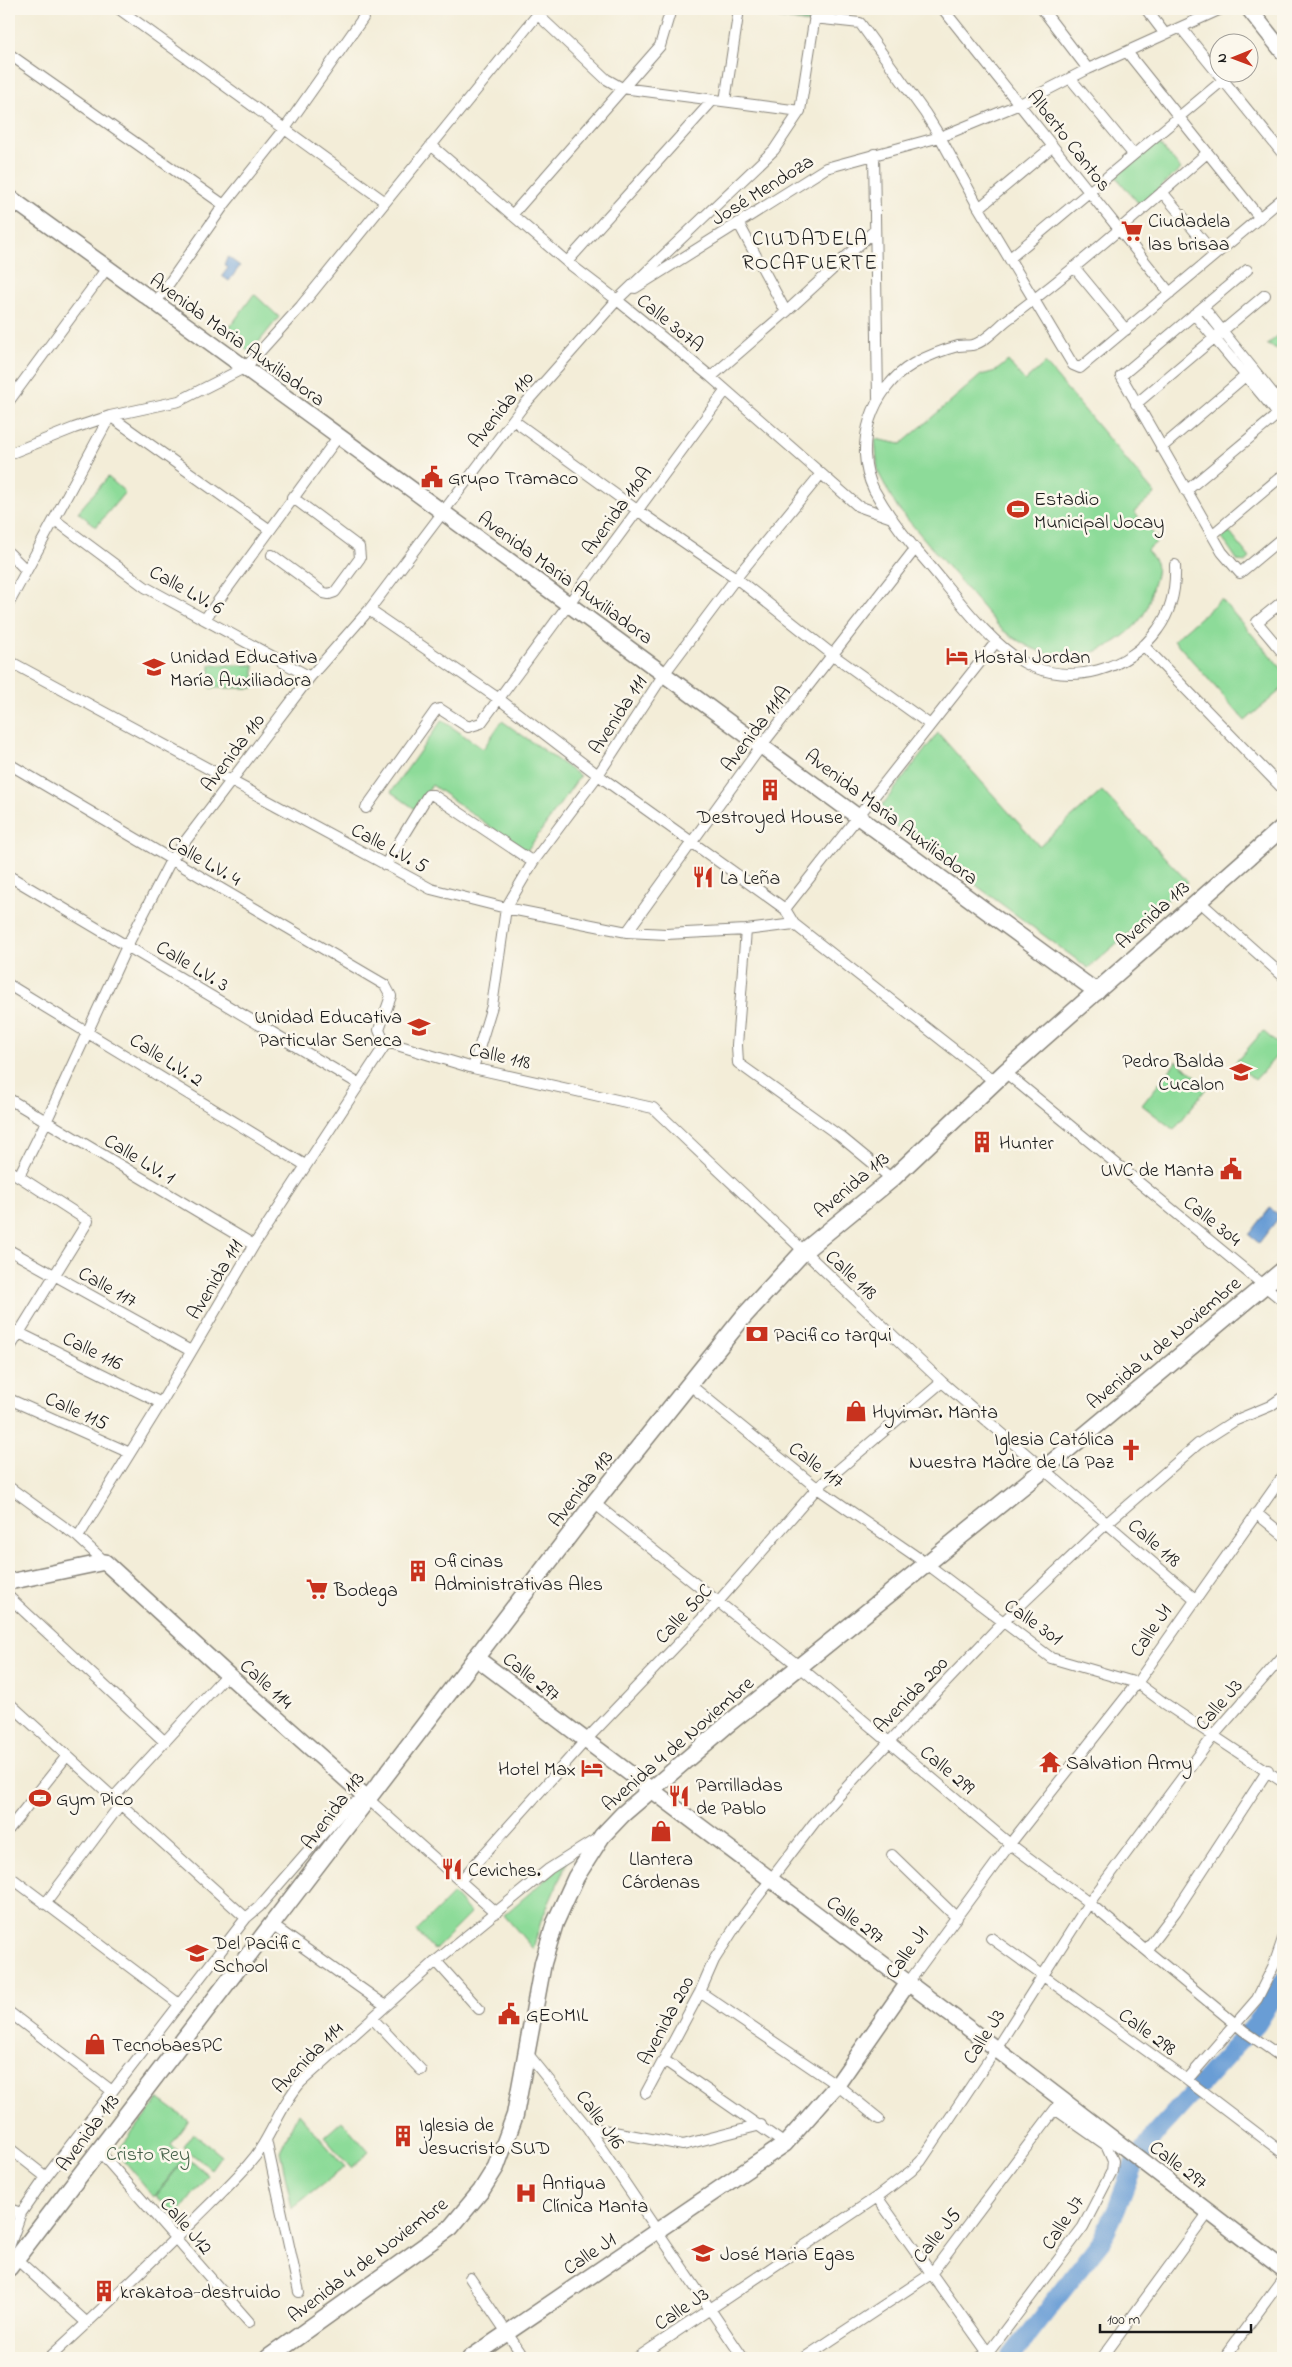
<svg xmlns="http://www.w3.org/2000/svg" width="1292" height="2367" font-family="'Indie Flower',sans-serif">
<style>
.green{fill:#8ddb99;stroke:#547c5a}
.forest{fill:#72bb81;stroke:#476c4e}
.water{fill:#699dd5;stroke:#425c78}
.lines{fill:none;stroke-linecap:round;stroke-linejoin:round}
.river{stroke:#699dd5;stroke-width:19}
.street-casing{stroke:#88847a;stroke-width:12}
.secondary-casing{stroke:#88847a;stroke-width:18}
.primary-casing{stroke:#88847a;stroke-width:19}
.street{stroke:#fff;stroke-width:10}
.secondary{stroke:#fff;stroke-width:15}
.primary{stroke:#fff;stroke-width:16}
.labels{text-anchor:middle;stroke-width:5;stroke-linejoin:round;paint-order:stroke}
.street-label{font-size:20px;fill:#1c1c1c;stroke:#fbf7ec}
.poi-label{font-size:20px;fill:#1c1c1c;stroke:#fbf7ec;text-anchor:start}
.park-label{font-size:20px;fill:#445f48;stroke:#fbf7ec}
.neighbourhood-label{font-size:21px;letter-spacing:1px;fill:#1c1c1c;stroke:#fbf7ec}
</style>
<rect width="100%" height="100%" fill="#fbf7ec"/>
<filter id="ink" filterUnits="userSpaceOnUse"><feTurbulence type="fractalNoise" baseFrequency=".02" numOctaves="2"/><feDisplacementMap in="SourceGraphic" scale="10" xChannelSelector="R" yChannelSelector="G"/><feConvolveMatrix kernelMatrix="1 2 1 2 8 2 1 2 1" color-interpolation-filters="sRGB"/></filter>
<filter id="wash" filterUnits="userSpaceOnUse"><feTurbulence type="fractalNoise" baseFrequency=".0096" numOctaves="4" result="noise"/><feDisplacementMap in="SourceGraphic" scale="20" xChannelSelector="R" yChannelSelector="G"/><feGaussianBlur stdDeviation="1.12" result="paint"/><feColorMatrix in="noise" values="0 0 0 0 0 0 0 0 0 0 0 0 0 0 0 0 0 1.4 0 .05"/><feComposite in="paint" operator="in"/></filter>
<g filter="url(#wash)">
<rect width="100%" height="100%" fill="#f3edd8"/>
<path class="green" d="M1157,141L1181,169L1140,205L1116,177Z
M254,294L279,317L250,353L227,331Z
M1281,333L1283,336V351L1267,345Z
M1008,361L1025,381L1045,363L1155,494L1134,512L1159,540L1147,550C1149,554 1155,559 1156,563C1158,569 1155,579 1153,585C1150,596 1148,609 1142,617C1127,639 1093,658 1066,657C1042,656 1020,643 1001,629L896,506L878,472L875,439L901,444L981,375L996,371Z
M108,477L125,492L96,527L78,512Z
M1226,531L1228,534L1230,533L1250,558L1245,562L1238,561L1221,536Z
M1221,599L1283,670V688L1245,721L1174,640Z
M210,665H254V688H210Z
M442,720L483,749L502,721L580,776L526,852L432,785L415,809L391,792Z
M938,733L1039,846L1102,791L1188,882L1088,968L877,812Z
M1263,1031L1283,1049L1255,1080L1235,1063Z
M1177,1061L1208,1086L1174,1130L1142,1105Z
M568,1860L541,1921L533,1949L504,1915Z
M453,1894L471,1913L434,1950L416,1931Z
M159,2099L189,2121L171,2145L185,2157L154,2197L118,2153L120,2148Z
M298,2113L345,2167L292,2208L280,2151Z
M342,2121L369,2152L351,2168L324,2137Z
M193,2133L221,2155L211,2169L183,2147Z
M186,2157L208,2175L178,2214L156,2196Z"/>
<path class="forest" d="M779,9H811L809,23L778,18Z"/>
<path class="water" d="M228,257L240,266L229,281L222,276L228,268L224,264Z
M1270,1208L1280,1216L1259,1243L1249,1235Z"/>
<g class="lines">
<path class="river" d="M1010,2358L1101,2241L1116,2210L1133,2166L1156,2133L1256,2024L1283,1980"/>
</g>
</g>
<g filter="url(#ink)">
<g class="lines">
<g class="street-casing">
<path id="street" d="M119,9L384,201
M943,9L1170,293
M1042,9L1088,69
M1146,9L1165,34
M537,14L606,79L622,88L800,111
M814,18L860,23L925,113L940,137L1020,104L1088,69L1221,9
M1181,28L1283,154
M1127,52L1259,217
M9,54L224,205
M1070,78L1133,154
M725,101L739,9
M431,145L567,262L617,300L711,377L858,506L892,518
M874,154L878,398
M1162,192L1215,255
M979,208L1052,147
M512,215L660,46L671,9
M739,224L786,312
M1010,258L1222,81
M567,262L713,100
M1074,267L1126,330
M1247,270L1121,376L1222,552L1240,573L1283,537
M635,288L826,168L940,137L979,208L1073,365L1080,368L1283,198
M156,302L224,205L284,130L363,18
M1203,307L1283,406
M1194,314L1283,420
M711,377L786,312L874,231
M9,401L107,268
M1136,404L1265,295
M513,420L637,510L736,578L833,655L929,724
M1161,448L1250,372
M9,454L74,428L110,416L179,401L246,367L301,306L542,9
M1186,491L1283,410
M55,520L145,587L310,677
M1212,535L1283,475
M9,553L26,570
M272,555L324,593L329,594L335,592L360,558L359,547L292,497
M1175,565C1176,588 1172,610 1158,629C1130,670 1070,687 1025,663C989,644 953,592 925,560C906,539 888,515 874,490C852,446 872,388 913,364C927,356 943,350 958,346C963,345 968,346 972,345C984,343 998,327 1007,320C1077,268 1142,210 1207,153
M1283,601L1257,622L1283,653
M9,603L110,416L270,530
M369,610L499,699L598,775L785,909L794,924L994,1081
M205,619L338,437
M1143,645L1283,789
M9,661L431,889L506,908L627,932L666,934L746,930L794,924
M9,764L385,985L391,996L379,1030L383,1039L387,1042L473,1068L653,1108L942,1382L1195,1599
M366,808L436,710L440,709L468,727L481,723L726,390
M385,865L428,795H433L533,862
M9,876L359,1084
M1199,901L1283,976
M785,909L996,642
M746,930L737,1045L738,1063L841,1137L892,1179
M627,932L762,745L915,549
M9,985L305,1165
M473,1068L492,1006L506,908L533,862L598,775L664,674L736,578L820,475
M1005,1072L1283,1301
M9,1099L254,1245
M9,1170L88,1221L9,1349
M19,1176L46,1122L127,946L171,860L310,677L369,610L524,405L617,300L774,150L800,111L816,9
M9,1250L191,1351
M9,1328L161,1403
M690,1385L817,1488L927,1564L1051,1658L1137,1683L1164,1703L1283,1782
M9,1399L130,1453
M9,1487L78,1537L105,1562
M594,1503L800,1667L1010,1844L1089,1903L1244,2031L1283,2058
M1256,1513L1283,1535
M78,1537L161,1403L254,1245L387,1042
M9,1597L165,1742
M9,1703L246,1918
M113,1798L227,1674
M9,1829L66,1757
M892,1855L957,1918
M9,1876L179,2004
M461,1880L585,1741L717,1603L817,1488L942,1382
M45,1904L120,1805
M272,1925L386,2006
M991,1938L1187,2080L1283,2153
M1147,1949L1176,1911L1268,1770
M436,1961L479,2009
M908,1983L1010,1844L1137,1683L1283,1476
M700,1992L837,2085L879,2119
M9,2012L112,2091
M372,2018L421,2070
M527,2053L587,2127L743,2358
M664,2060L785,2144
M1187,2080L1257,1999L1274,1965L1283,1939
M646,2093L700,1992L714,1960L737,1924L814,1823L856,1777L1003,1622L1107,1523L1198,1444L1234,1421L1270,1406L1283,1397
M587,2127L683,2145L761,2125
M266,2140L299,2292
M9,2148L46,2177
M99,2151L249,2322
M877,2197L988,2353
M9,2209L21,2213
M9,2247L21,2213L46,2177L246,1918L259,1907L347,1806L367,1798L496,1913
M12,2255L87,2323
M470,2278L524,2358
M49,2358C98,2313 147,2266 195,2219C213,2201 231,2184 248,2165C271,2140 278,2108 301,2082L436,1961L549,1869L598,1838
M637,2358L877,2197L911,2171L921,2161L996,2049L1089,1903L1214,1735L1283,1656
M804,2358L931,2274L1062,2100
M979,2358L988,2353L1083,2227L1112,2171L1113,2161L1106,2145L1056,2110
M1102,2358L1209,2212
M1224,2358L1283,2278"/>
</g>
<g class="secondary-casing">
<path id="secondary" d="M1249,9L1283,52
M9,197C374,459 734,727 1097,992
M9,1582L105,1562L227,1674L367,1798
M475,1657L996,2049L1283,2269
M470,2358L785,2144L837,2085L908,1983"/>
</g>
<g class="primary-casing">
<path id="primary" d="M9,2268L594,1503L744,1316L803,1252L892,1179L1005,1072L1283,827
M268,2358L451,2227L481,2191L496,2167L515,2115L543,1963L555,1923L576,1877L602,1836L623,1814L728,1724L1043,1470L1283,1270"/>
</g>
<use href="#street" class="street"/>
<use href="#secondary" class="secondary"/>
<use href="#primary" class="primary"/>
</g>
</g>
<defs>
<g id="supermarket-bare" transform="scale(1.725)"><path d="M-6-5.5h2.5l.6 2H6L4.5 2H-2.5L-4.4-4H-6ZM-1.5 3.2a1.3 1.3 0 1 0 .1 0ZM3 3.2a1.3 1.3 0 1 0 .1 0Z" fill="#c8321e" stroke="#fbf7ec" stroke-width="2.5" paint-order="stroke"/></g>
<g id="civic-bare" transform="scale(1.725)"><path d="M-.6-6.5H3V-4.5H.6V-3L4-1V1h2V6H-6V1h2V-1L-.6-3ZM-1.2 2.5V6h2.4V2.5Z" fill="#c8321e" stroke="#fbf7ec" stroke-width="2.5" paint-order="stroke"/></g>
<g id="stadium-bare" transform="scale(1.725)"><path d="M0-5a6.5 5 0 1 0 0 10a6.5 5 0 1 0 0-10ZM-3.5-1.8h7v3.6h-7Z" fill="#c8321e" stroke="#fbf7ec" stroke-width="2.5" paint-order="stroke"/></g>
<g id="hotel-bare" transform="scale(1.725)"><path d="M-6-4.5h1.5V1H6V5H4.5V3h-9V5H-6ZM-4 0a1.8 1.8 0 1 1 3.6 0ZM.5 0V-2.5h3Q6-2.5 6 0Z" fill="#c8321e" stroke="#fbf7ec" stroke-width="2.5" paint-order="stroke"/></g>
<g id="school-bare" transform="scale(1.725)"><path d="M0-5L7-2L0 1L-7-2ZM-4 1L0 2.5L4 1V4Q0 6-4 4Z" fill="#c8321e" stroke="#fbf7ec" stroke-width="2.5" paint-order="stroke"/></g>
<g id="building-bare" transform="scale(1.725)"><path d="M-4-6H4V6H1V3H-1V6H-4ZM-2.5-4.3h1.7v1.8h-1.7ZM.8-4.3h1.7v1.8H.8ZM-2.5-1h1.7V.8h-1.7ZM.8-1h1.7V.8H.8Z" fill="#c8321e" stroke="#fbf7ec" stroke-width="2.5" paint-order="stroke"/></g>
<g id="restaurant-bare" transform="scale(1.725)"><path d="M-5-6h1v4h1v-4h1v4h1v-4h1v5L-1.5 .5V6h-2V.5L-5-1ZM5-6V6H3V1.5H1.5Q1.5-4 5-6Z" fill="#c8321e" stroke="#fbf7ec" stroke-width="2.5" paint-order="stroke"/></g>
<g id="bank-bare" transform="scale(1.725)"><path d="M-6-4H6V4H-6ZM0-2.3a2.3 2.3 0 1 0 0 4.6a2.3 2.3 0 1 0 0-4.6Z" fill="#c8321e" stroke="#fbf7ec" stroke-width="2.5" paint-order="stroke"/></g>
<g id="shop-bare" transform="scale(1.725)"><path d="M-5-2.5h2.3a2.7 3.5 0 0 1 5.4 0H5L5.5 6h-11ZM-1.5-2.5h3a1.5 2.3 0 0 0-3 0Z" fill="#c8321e" stroke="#fbf7ec" stroke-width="2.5" paint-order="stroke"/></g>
<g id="church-bare" transform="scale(1.725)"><path d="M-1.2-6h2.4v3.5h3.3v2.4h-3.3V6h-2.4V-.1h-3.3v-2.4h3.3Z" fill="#c8321e" stroke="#fbf7ec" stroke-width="2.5" paint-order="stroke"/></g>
<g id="temple-bare" transform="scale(1.725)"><path d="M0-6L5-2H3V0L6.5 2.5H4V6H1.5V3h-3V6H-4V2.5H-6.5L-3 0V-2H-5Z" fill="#c8321e" stroke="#fbf7ec" stroke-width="2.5" paint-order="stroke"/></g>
<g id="university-bare" transform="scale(1.725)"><path d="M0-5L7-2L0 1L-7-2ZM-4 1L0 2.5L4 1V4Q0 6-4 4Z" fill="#c8321e" stroke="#fbf7ec" stroke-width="2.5" paint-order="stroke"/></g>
<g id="hospital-bare" transform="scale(1.725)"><path d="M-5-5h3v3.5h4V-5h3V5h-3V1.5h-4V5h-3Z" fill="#c8321e" stroke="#fbf7ec" stroke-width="2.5" paint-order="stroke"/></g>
</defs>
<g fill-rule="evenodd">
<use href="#supermarket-bare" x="1132" y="231"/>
<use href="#civic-bare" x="432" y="477"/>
<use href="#stadium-bare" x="1018" y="509"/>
<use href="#hotel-bare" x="957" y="656"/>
<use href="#school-bare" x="154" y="667"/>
<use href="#building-bare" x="770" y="790"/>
<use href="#restaurant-bare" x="703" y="877"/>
<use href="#school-bare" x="419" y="1027"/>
<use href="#school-bare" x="1241" y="1072"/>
<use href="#building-bare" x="982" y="1142"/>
<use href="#civic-bare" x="1231" y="1169"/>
<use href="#bank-bare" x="757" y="1334"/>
<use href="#shop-bare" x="856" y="1411"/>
<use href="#church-bare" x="1131" y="1450"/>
<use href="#building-bare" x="418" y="1571"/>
<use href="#supermarket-bare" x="317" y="1589"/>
<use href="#temple-bare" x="1050" y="1762"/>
<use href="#hotel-bare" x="592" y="1768"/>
<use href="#restaurant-bare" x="679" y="1796"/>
<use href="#stadium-bare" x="40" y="1798"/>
<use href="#shop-bare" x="661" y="1831"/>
<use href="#restaurant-bare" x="452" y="1869"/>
<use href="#university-bare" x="197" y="1953"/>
<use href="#civic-bare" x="509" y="2014"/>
<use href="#shop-bare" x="95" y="2044"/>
<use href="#building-bare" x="403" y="2136"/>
<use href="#hospital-bare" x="526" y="2193"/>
<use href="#school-bare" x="703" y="2253"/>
<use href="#building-bare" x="104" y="2291"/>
</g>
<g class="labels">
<g class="street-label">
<text transform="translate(1070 140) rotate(52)" y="7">Alberto Cantos</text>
<text transform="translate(762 189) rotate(-32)" y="7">José Mendoza</text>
<text transform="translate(671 322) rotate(39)" y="7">Calle 307A</text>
<text transform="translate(238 339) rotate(36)" y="7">Avenida Maria Auxiliadora</text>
<text transform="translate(500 409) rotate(-51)" y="7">Avenida 110</text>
<text transform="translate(616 510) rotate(-54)" y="7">Avenida 110A</text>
<text transform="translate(566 577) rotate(36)" y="7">Avenida Maria Auxiliadora</text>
<text transform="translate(187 589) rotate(29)" y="7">Calle L.V. 6</text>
<text transform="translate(617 714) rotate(-57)" y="7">Avenida 111</text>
<text transform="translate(755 728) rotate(-53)" y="7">Avenida 111A</text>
<text transform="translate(232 752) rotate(-53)" y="7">Avenida 110</text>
<text transform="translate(892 816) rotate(37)" y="7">Avenida Maria Auxiliadora</text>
<text transform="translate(390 847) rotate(28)" y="7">Calle L.V. 5</text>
<text transform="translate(205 860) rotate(30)" y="7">Calle L.V. 4</text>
<text transform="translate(1152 914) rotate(-42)" y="7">Avenida 113</text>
<text transform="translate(193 965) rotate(31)" y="7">Calle L.V. 3</text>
<text transform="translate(500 1055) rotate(13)" y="7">Calle 118</text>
<text transform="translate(167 1059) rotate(32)" y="7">Calle L.V. 2</text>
<text transform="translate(140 1158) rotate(31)" y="7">Calle L.V. 1</text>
<text transform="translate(851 1184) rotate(-40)" y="7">Avenida 113</text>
<text transform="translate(1213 1220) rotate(39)" y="7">Calle 304</text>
<text transform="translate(852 1274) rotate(43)" y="7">Calle 118</text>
<text transform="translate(214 1279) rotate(-59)" y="7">Avenida 111</text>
<text transform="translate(108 1286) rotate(29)" y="7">Calle 117</text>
<text transform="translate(1163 1342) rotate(-40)" y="7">Avenida 4 de Noviembre</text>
<text transform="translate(93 1350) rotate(26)" y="7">Calle 116</text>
<text transform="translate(77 1410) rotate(24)" y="7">Calle 115</text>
<text transform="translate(817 1464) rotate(37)" y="7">Calle 117</text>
<text transform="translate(580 1488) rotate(-52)" y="7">Avenida 113</text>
<text transform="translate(1155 1542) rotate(41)" y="7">Calle 118</text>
<text transform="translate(683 1613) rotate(-47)" y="7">Calle 50C</text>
<text transform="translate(1034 1621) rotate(35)" y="7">Calle 301</text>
<text transform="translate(1150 1630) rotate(-56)" y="7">Calle J1</text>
<text transform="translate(532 1676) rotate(38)" y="7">Calle 297</text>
<text transform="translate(267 1683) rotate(42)" y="7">Calle 114</text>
<text transform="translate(910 1694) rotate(-46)" y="7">Avenida 200</text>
<text transform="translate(1218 1704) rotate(-49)" y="7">Calle J3</text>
<text transform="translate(677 1743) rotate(-41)" y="7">Avenida 4 de Noviembre</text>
<text transform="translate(948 1769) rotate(40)" y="7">Calle 299</text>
<text transform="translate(332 1810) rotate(-53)" y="7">Avenida 113</text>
<text transform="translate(856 1919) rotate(37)" y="7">Calle 297</text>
<text transform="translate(906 1952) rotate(-54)" y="7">Calle J1</text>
<text transform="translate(665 2020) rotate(-62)" y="7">Avenida 200</text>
<text transform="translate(1148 2031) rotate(36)" y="7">Calle 298</text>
<text transform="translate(983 2036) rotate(-57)" y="7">Calle J3</text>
<text transform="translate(307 2057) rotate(-45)" y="7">Avenida 114</text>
<text transform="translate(601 2119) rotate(54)" y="7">Calle J16</text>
<text transform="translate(87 2132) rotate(-53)" y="7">Avenida 113</text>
<text transform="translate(1179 2164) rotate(37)" y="7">Calle 297</text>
<text transform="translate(1062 2222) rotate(-56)" y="7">Calle J7</text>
<text transform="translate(187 2225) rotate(49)" y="7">Calle J12</text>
<text transform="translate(936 2235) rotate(-51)" y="7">Calle J5</text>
<text transform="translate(589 2253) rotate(-34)" y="7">Calle J1</text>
<text transform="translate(367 2259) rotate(-37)" y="7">Avenida 4 de Noviembre</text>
<text transform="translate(681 2308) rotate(-34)" y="7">Calle J3</text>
</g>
<g class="poi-label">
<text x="1148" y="227">Ciudadela<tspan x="1148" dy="23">las brisaa</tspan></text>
<text x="448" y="484">Grupo Tramaco</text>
<text x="1034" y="505">Estadio<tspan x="1034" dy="23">Municipal Jocay</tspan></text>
<text x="170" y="663">Unidad Educativa<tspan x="170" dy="23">María Auxiliadora</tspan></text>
<text x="974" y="663">Hostal Jordan</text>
<text x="770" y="823" text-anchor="middle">Destroyed House</text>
<text x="720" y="884">La Leña</text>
<text x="402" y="1023" text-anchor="end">Unidad Educativa<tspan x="402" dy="23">Particular Seneca</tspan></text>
<text x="1224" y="1067" text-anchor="end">Pedro Balda<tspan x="1224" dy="23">Cucalon</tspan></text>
<text x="999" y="1149">Hunter</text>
<text x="1214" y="1176" text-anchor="end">UVC de Manta</text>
<text x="774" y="1341">Pacifico tarqui</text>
<text x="872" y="1418">Hyvimar. Manta</text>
<text x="1114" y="1445" text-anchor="end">Iglesia Católica<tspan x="1114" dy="23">Nuestra Madre de La Paz</tspan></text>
<text x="434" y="1567">Oficinas<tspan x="434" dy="23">Administrativas Ales</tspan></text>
<text x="334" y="1596">Bodega</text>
<text x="1066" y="1769">Salvation Army</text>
<text x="576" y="1775" text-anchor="end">Hotel Max</text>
<text x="696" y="1791">Parrilladas<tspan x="696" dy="23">de Pablo</tspan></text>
<text x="56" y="1805">Gym Pico</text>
<text x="661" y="1865" text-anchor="middle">Llantera<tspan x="661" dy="23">Cárdenas</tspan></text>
<text x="468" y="1876">Ceviches.</text>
<text x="213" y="1949">Del Pacific<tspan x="213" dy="23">School</tspan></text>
<text x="526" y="2021">GEOMIL</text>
<text x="112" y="2051">TecnobaesPC</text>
<text x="419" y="2131">Iglesia de<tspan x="419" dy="23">Jesucristo SUD</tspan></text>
<text x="542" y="2189">Antigua<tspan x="542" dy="23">Clínica Manta</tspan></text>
<text x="720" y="2260">José Maria Egas</text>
<text x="120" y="2298">krakatoa-destruido</text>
</g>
<g class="park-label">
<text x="148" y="2160">Cristo Rey</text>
</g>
<g class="neighbourhood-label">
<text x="810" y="245">CIUDADELA<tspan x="810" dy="24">ROCAFUERTE</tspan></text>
</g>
</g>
<rect width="1292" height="2367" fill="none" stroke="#fbf7ec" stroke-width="30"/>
<g transform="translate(1234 58) rotate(269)"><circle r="24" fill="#fbf7ec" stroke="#a29f99"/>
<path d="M0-4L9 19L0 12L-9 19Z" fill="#c8321e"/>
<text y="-8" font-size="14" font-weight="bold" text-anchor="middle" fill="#1c1c1c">N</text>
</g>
<path d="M1100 2324v8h151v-8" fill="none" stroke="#1c1c1c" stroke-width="2.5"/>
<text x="1107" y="2324" font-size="15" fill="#1c1c1c" stroke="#fbf7ec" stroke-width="4" paint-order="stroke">100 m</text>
</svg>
